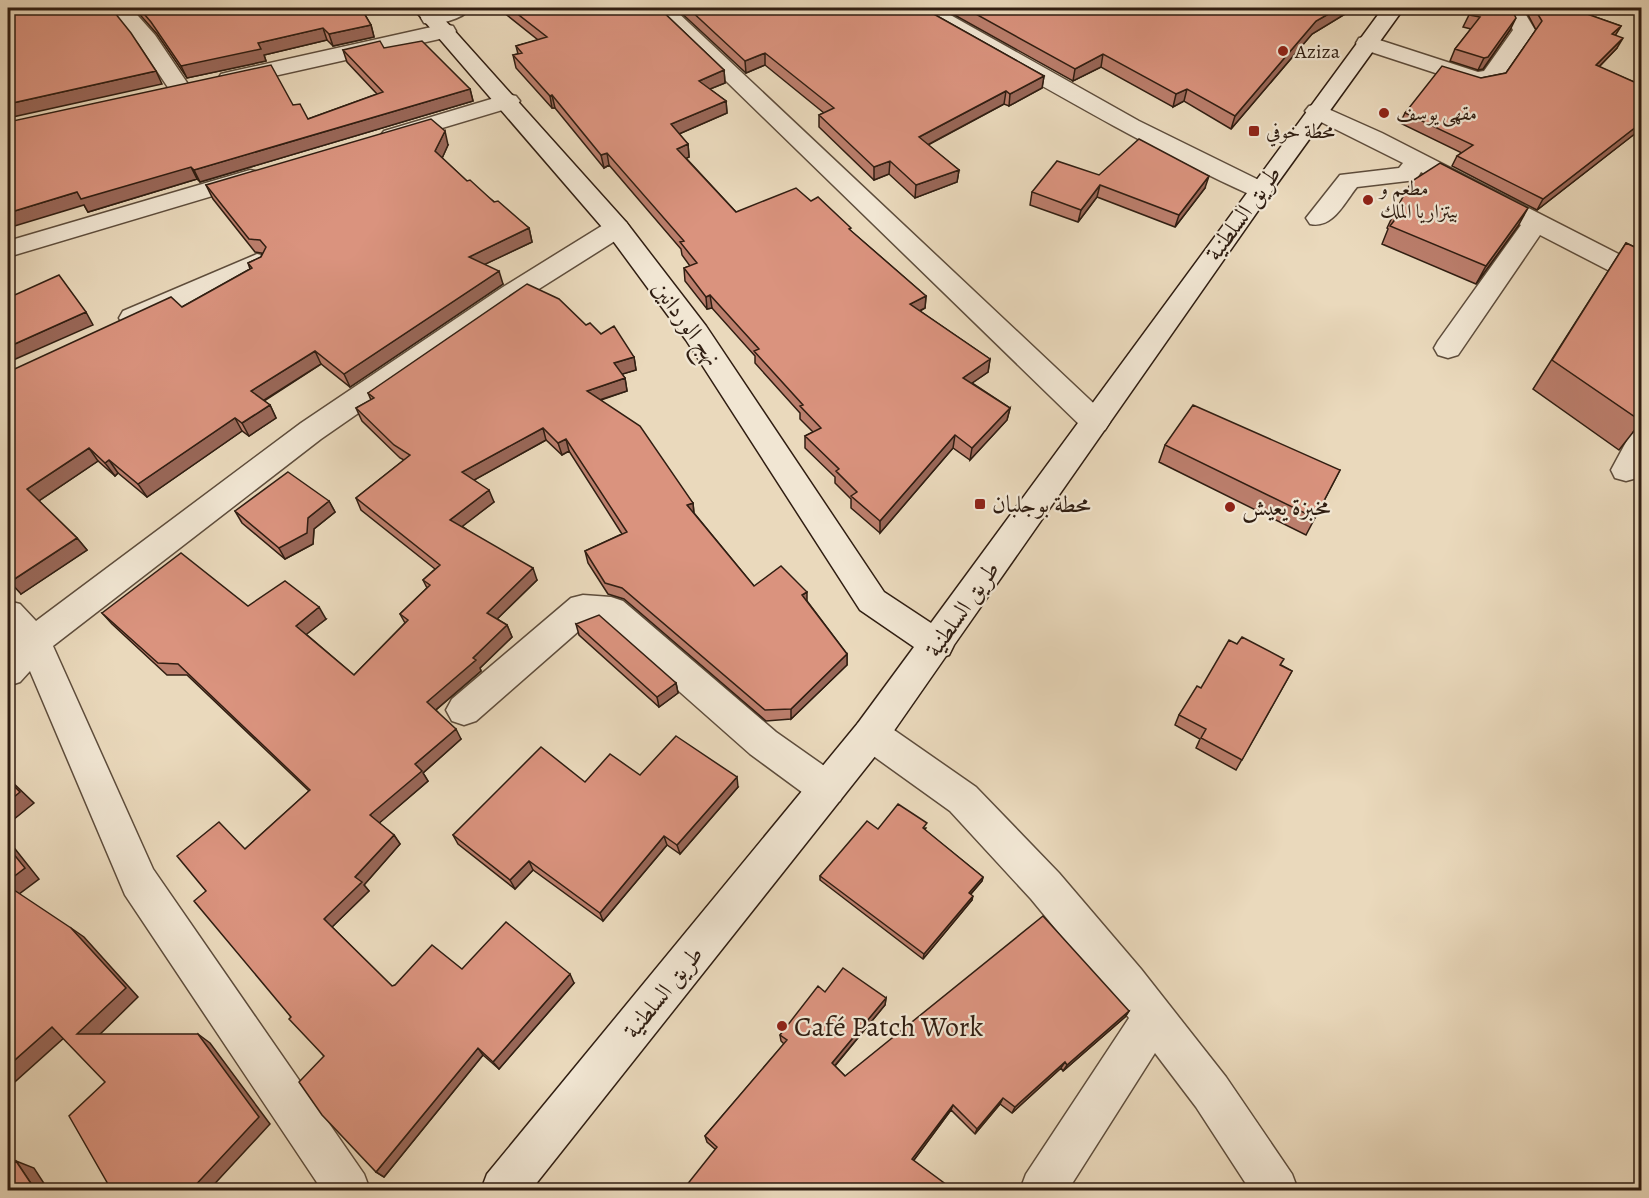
<svg xmlns="http://www.w3.org/2000/svg" width="1649" height="1198" font-family="Alegreya,Amiri,serif">
<style>
.lines{fill:none;stroke-linecap:round;stroke-linejoin:round}
.street-casing{stroke:#5e4d3c;stroke-width:3}
.secondary-casing{stroke:#301e12;stroke-width:3}
.street{fill:#f1e6d3;fill-rule:evenodd}
.secondary{fill:#f1e6d3;fill-rule:evenodd}
.wall{fill:#bb7e6c;stroke:#301e12;stroke-width:1.5}
.shaded-wall{fill:#996758;stroke:#301e12;stroke-width:1.5}
.building{fill:#da937e;stroke:#301e12;stroke-width:1.5}
.poi-dot{fill:#8f2418;stroke:#f1e6d3;stroke-width:2}
.labels{text-anchor:middle;stroke-width:4.5;stroke-linejoin:round;paint-order:stroke}
.far-poi-label{font-size:20px;fill:#301e12;stroke:#f1e6d3;text-anchor:start}
.street-label{font-size:24px;fill:#301e12;stroke:#f1e6d3}
.poi-label{font-size:24px;fill:#301e12;stroke:#f1e6d3;text-anchor:start}
.near-poi-label{font-size:28px;fill:#301e12;stroke:#f1e6d3;text-anchor:start}
</style>
<rect width="100%" height="100%" fill="#ead9bc"/>
<filter id="stains"><feTurbulence type="fractalNoise" baseFrequency=".00333" numOctaves="4"/><feColorMatrix values="0 0 0 0 .2 0 0 0 0 .09 0 0 0 0 .02 0 0 0 .5 -.17"/></filter>
<radialGradient id="worn" r=".72"><stop offset=".6" stop-color="#630" stop-opacity="0"/><stop offset="1" stop-color="#630" stop-opacity=".3"/></radialGradient>
<g class="lines">
<g class="street-casing">
<path id="street" d="M110,8H131L155,35L192,90L189,95L181,97L173,95L139,44Z
M441,8H471C463,19 437,26 424,23L421,18L424,13Z
M651,8H673L1105,414L1110,422L1105,430L1095,433L1085,430Z
M912,8H938L1139,121L1269,185L1272,190L1269,195L1260,198L1251,195C1135,142 1026,76 915,13Z
M1470,8H1500L1526,15L1535,30L1500,81L1477,86L1469,84L1359,48L1356,43L1359,38L1367,36L1478,72L1484,71L1513,30L1510,24L1472,13Z
M445,24L453,26L456,31L453,36L229,86L221,84L218,79L221,74L229,72Z
M508,94L516,96L520,101L516,106L392,143L384,141L380,136L384,131Z
M1317,104L1382,133L1642,266V286L1633,283L1540,235L1458,355L1448,358L1438,355L1434,348L1438,341L1521,225L1421,172L1416,180L1357,187C1344,203 1333,229 1310,224L1306,218L1340,175L1399,168L1403,163L1309,116L1305,111L1309,106Z
M250,170L259,172L262,177L259,182L8,257V241Z
M617,220L626,222L630,228L626,234L523,299L321,439L53,646L153,869L364,1174L370,1190H322L125,895L30,671L20,682L8,686V648L13,641L8,636V601L20,604L36,621L301,423L503,287L608,222Z
M257,254L266,256L270,262L266,268L143,325L133,327L123,325L119,318L123,311Z
M1642,430V469L1637,478L1626,481L1615,478L1611,470L1631,433Z
M583,595L611,597L623,601L776,732L840,777L845,789L840,801L827,806L814,801L750,754L603,624L589,622L476,721L464,725L452,721L446,710L452,699L571,598Z
M871,718L884,723L976,787L1059,873L1141,969L1226,1077L1292,1174L1298,1190H1250L1196,1107L1155,1053L1068,1190H1020L1026,1174L1129,1018L1031,899L950,811L858,745L853,734L858,723Z"/>
</g>
<g class="secondary-casing">
<path id="secondary" d="M413,8H434L626,222L706,326L884,592L931,623L1383,8H1404L1269,195L954,645L949,655L946,656L884,745L531,1190H481L487,1174L858,723L914,647L860,610L686,340L608,234Z"/>
</g>
<use href="#street" class="street"/>
<use href="#secondary" class="secondary"/>
</g>
<path class="wall" d="M134,8H361L371,25L374,37L333,46L327,40L264,55L266,61L187,78L157,34Z
M498,8H659L724,70L725,83L710,89L726,101L727,113L679,134L688,144L689,157L686,158L736,212L811,201L851,231L926,296L925,308L920,311L990,359L988,372L972,383L1010,408L1007,420L970,460L953,448L880,533L851,508V499L835,483V477L805,448V436L813,432L800,419V413L755,363V356L712,308L707,309L685,281L684,268L690,266L682,255L681,249L609,165L604,168L555,108H552L516,68L513,55L518,54L516,46L538,40Z
M676,8H923L1044,76L1042,88L1009,106L1004,104L928,145L959,170L957,182L915,198L889,174L874,180L819,127V115L824,113L765,65L746,73Z
M942,8H1355L1312,34L1231,129L1184,101L1173,107L1101,67L1073,81Z
M1474,8L1510,30L1483,69L1478,70L1450,61L1455,49L1471,29L1463,27L1469,15Z
M1507,8H1588L1584,13L1621,26L1615,35L1617,48L1599,67L1641,85V129L1537,210L1452,166L1457,156L1462,153L1400,123L1405,113L1481,78L1506,73L1536,30L1527,13Z
M384,48L470,89L473,101L200,182L197,179L88,212L84,205L293,105L308,119L377,94L347,62L343,50Z
M448,145L442,158L467,181L529,228L532,242L485,264L503,284L350,387L321,364L264,401L270,405L276,418L249,436L242,431L147,497L118,473L115,476L98,461L39,501L77,538L87,550L21,594L8,372L182,307L250,269L248,263L261,257L262,253L255,252L213,199L206,185Z
M1099,175L1205,188L1175,227L1097,197L1078,222L1030,205L1032,192Z
M1641,188V199L1636,196Z
M1395,211L1518,226L1476,284L1382,244L1388,229L1387,228Z
M1626,243L1641,250V429L1634,431L1619,450L1533,389Z
M586,325L601,334L634,357L636,370L622,374L625,378L627,391L601,400L693,503L694,513L754,586L807,601L847,654V665L791,719L766,721L624,599L608,594L588,563L585,551L622,534L569,451L562,455L546,440L474,480L494,502L462,526L537,580L497,619L507,625L512,637L480,668L481,671L436,710L461,739L423,773L428,781L379,823L394,835L400,844L364,885L369,891L332,927L392,986L462,969L574,983L499,1069L483,1055L384,1177L376,1172L324,1056L291,1017L206,891L245,849L309,791L187,675H167L112,624L102,613L248,606L326,619L306,634L354,675L405,623L400,614L427,588L423,580L435,569L361,510L356,498L404,460L400,458L362,421L356,408L371,400L368,393Z
M1165,445L1340,470L1306,535L1159,462Z
M329,501L335,512L314,529L313,544L285,559L242,523L235,511Z
M576,624L676,683L678,693L659,707L579,635Z
M1281,665L1292,671L1236,770L1196,748L1200,739L1175,725L1179,715L1201,688Z
M640,775L738,787L680,854L667,845L603,921L533,870L515,889L458,844L453,835L585,782Z
M926,828L925,830L983,877L982,881L971,894L972,900L923,959L820,880V876L878,829Z
M825,992L886,998L885,1005L835,1066L845,1076L1129,1011L1125,1017L1063,1071L1061,1068L1012,1113L1000,1104L975,1134L951,1110L914,1160L715,1149L707,1142L705,1136L784,1044L781,1041L780,1035Z"/>
<path class="shaded-wall" d="M1339,8H1355L1312,34L1231,129L1235,116L1316,21Z
M1584,8H1588L1576,22L1581,12Z
M1516,18L1510,30L1483,69L1478,70L1484,58Z
M371,25L374,37L333,46L329,34Z
M1621,26L1615,36L1612,34Z
M323,28L327,40L264,55L266,61L187,78L181,66L258,43Z
M1623,38L1617,48L1590,76L1596,65Z
M765,53V65L746,73L745,61Z
M1103,54L1101,67L1073,81L1075,69Z
M724,70L725,83L700,93L699,81Z
M156,71L162,84L8,118V104Z
M1044,76L1042,88L1009,106L1010,94Z
M470,89L473,101L200,182L194,170Z
M1187,89L1184,101L1173,107L1176,94Z
M1006,91L1004,104L918,150L919,137Z
M552,95L555,108H552L550,96Z
M726,101L727,113L672,137L671,124Z
M1641,123V129L1537,210L1543,199Z
M445,131L448,145L439,165L435,151Z
M688,144L689,157L679,162L677,149Z
M607,153L609,165L604,168L601,155Z
M890,161L889,174L874,180V167Z
M191,167L197,179L88,212L84,205L8,228V213L77,192Z
M959,170L957,182L915,198L916,185Z
M1209,176L1205,188L1175,227L1179,215Z
M1100,185L1097,197L1078,222L1081,210Z
M1528,208L1518,226L1476,284L1486,266Z
M529,228L532,242L473,270L469,257Z
M499,271L503,284L350,387L344,374Z
M710,295L712,308L707,309L706,297Z
M926,296L925,308L909,316L910,304Z
M86,312L93,325L11,361L8,357V347Z
M315,351L321,364L258,404L251,391Z
M634,357L636,370L616,376L614,363Z
M990,359L988,372L962,390L963,378Z
M625,378L627,391L590,403L587,391Z
M270,405L276,418L249,436L242,423Z
M1010,408L1007,420L970,460L972,448Z
M235,418L242,431L147,497L138,484Z
M1641,421V429L1634,431Z
M543,428L546,440L467,484L462,472Z
M955,435L953,448L880,533V521Z
M566,439L569,451L562,455L558,443Z
M89,448L98,461L37,502L27,489Z
M109,460L118,473L115,476L105,463Z
M489,490L494,502L455,532L450,520Z
M329,501L335,512L314,529L313,544L285,559L279,548L308,518Z
M693,503L694,515L687,505Z
M77,538L87,550L21,594L10,582Z
M533,568L537,580L492,624L487,613Z
M807,592V604L802,595Z
M319,607L326,619L303,637L296,626Z
M507,625L512,637L480,668L481,671L432,713L427,702Z
M847,654V665L791,719V709Z
M676,683L678,693L659,707L657,697Z
M456,729L461,739L423,773L428,781L377,825L370,815L415,764Z
M8,749L14,756L8,761Z
M737,777L738,787L680,854L677,845Z
M8,778L34,803L8,824Z
M394,835L400,844L364,885L369,891L331,928L324,919L355,877Z
M664,836L667,845L603,921L600,913Z
M8,840L39,879L19,894L8,886Z
M529,861L533,870L515,889L510,880Z
M983,877L982,881L968,897L969,893Z
M973,896L972,900L923,959L924,954Z
M71,928L84,937L138,997L91,1043L77,1034Z
M570,974L574,983L499,1069L493,1062Z
M886,998L885,1005L832,1069V1063Z
M1129,1011L1125,1017L1063,1071L1067,1065Z
M52,1027L66,1036L8,1088V1066Z
M198,1034L210,1043L270,1124L208,1191H190Z
M478,1048L483,1055L384,1177L376,1172Z
M1065,1062L1061,1068L1012,1113L1015,1107Z
M1003,1098L1000,1104L975,1134L977,1129Z
M953,1105L951,1110L911,1164L912,1159Z
M16,1161L34,1168L49,1191H36Z"/>
<path class="building" d="M8,8H111L131,33L156,71L8,104Z
M139,8H361L371,25L329,34L323,28L258,43L261,49L181,66L151,22Z
M510,8H659L724,70L699,81L726,101L671,124L688,144L677,149L736,212L796,188L811,201L818,197L851,228L849,229L926,296L910,304L990,359L963,378L1010,408L972,448L955,435L880,521L851,496L857,492L836,471L839,469L805,436L821,428L800,406L803,405L754,351L759,349L710,295L706,297L684,268L697,263L680,242L684,241L607,153L601,155L552,95L550,96L513,55L522,53L516,46L547,37Z
M688,8H923L1044,76L1010,94L1006,91L919,137L959,170L916,185L890,161L874,167L819,115L834,108L765,53L745,61Z
M965,8H1339L1316,21L1235,116L1187,89L1176,94L1103,54L1075,69Z
M1474,8H1492L1514,14L1516,18L1488,57L1484,58L1455,49L1480,17L1469,15Z
M1534,8H1584L1581,12L1621,26L1612,34L1623,38L1596,65L1641,85V123L1543,199L1457,156L1473,145L1405,113L1442,66L1481,78L1506,73L1542,21Z
M380,41L384,48L422,41L470,89L194,170L191,167L81,199L77,192L8,213V122L271,65L293,105L300,104L308,119L383,92L343,50Z
M431,119L445,131L435,151L467,181L470,180L494,202L498,201L529,228L469,257L499,271L344,374L315,351L251,391L270,405L242,423L235,418L138,484L109,460L105,463L89,448L27,489L77,538L10,582L8,579V372L171,297L182,307L252,268L248,263L261,257L266,247L260,240L249,239L206,185Z
M1139,139L1209,176L1179,215L1100,185L1081,210L1032,192L1057,161L1099,175Z
M1440,163L1528,208L1486,266L1390,226L1400,213L1395,211L1412,181Z
M1626,243L1641,250V421L1552,360Z
M59,275L86,312L8,347V298Z
M527,284L559,299L586,325L590,323L601,334L614,326L634,357L614,363L625,378L587,391L640,426L693,503L687,505L754,586L781,566L807,592L802,595L847,654L791,709L765,710L622,588L605,583L585,551L627,532L566,439L558,443L543,428L462,472L489,490L450,520L533,568L487,613L507,625L473,658L476,660L427,702L456,729L415,764L422,771L370,815L394,835L355,877L362,882L324,919L392,986L395,985L432,945L462,969L506,922L570,974L493,1062L478,1048L376,1172L322,1115L299,1082L324,1056L289,1019L291,1017L194,901L206,891L177,856L219,822L245,849L310,790L178,664L158,663L102,613L181,553L248,606L285,581L319,607L296,626L354,675L408,620L400,614L430,585L423,580L440,565L356,498L410,455L394,445L356,408L374,398L368,393Z
M1193,405L1340,470L1315,518L1165,445Z
M288,472L329,501L308,518L307,533L279,548L235,511Z
M599,615L676,683L657,697L576,624Z
M1242,637L1284,659L1280,665L1292,671L1242,760L1201,738L1206,729L1179,715L1197,686L1201,688L1229,640L1237,644Z
M676,736L737,777L677,845L664,836L600,913L529,861L510,880L453,835L541,747L585,782L610,754L640,775Z
M8,780L20,792L8,802Z
M898,804L927,823L923,828L983,877L969,893L973,896L924,954L820,876L867,821L878,829Z
M8,847L25,868L8,881Z
M8,886L71,928L126,988L77,1034H198L259,1117L190,1191H112L69,1116L105,1082L52,1027L8,1066Z
M1043,916L1129,1011L1067,1065L1065,1062L1015,1107L1003,1098L977,1129L953,1105L912,1159L955,1191H682L717,1147L705,1136L787,1040L780,1035L818,986L825,992L843,968L886,998L832,1063L845,1076Z
M16,1161L36,1191H8V1169Z
M1268,1187H1275L1277,1191H1264Z"/>
<g class="poi-dot">
<circle cx="1283" cy="51" r="6"/>
<circle cx="1384" cy="113" r="6"/>
<rect x="1248" y="125" width="12" height="12" rx="3"/>
<circle cx="1368" cy="200" r="6"/>
<rect x="974" y="498" width="12" height="12" rx="3"/>
<circle cx="1230" cy="507" r="6"/>
<circle cx="782" cy="1026" r="6"/>
</g>
<g class="labels">
<g class="far-poi-label">
<text x="1295" y="58">Aziza</text>
<text x="1396" y="120">مقهى يوسف</text>
<text x="1266" y="138">محطة خوفي</text>
<text x="1380" y="195">مطعم و<tspan x="1380" dy="23">بيتزاريا الملك</tspan></text>
</g>
<g class="street-label">
<text transform="translate(1243 213) rotate(-54)" y="8">طريق السلطنية</text>
<text transform="translate(687 323) rotate(54)" y="8">نهج الوردانين</text>
<text transform="translate(962 609) rotate(-55)" y="8">طريق السلطنية</text>
<text transform="translate(663 992) rotate(-51)" y="8">طريق السلطنية</text>
</g>
<g class="poi-label">
<text x="992" y="512">محطة بوجلبان</text>
<text x="1242" y="515">مخبزة يعيش</text>
</g>
<g class="near-poi-label">
<text x="794" y="1036">Café Patch Work</text>
</g>
</g>
<rect width="1649" height="1198" fill="none" stroke="#ead9bc" stroke-width="30"/>
<rect x="9" y="9" width="1631" height="1180" fill="none" stroke="#301e12" stroke-width="3"/>
<rect x="15" y="15" width="1619" height="1168" fill="none" stroke="#301e12" stroke-width="1.5"/>
<rect width="100%" height="100%" filter="url(#stains)"/>
<rect width="100%" height="100%" fill="url(#worn)"/>
</svg>
